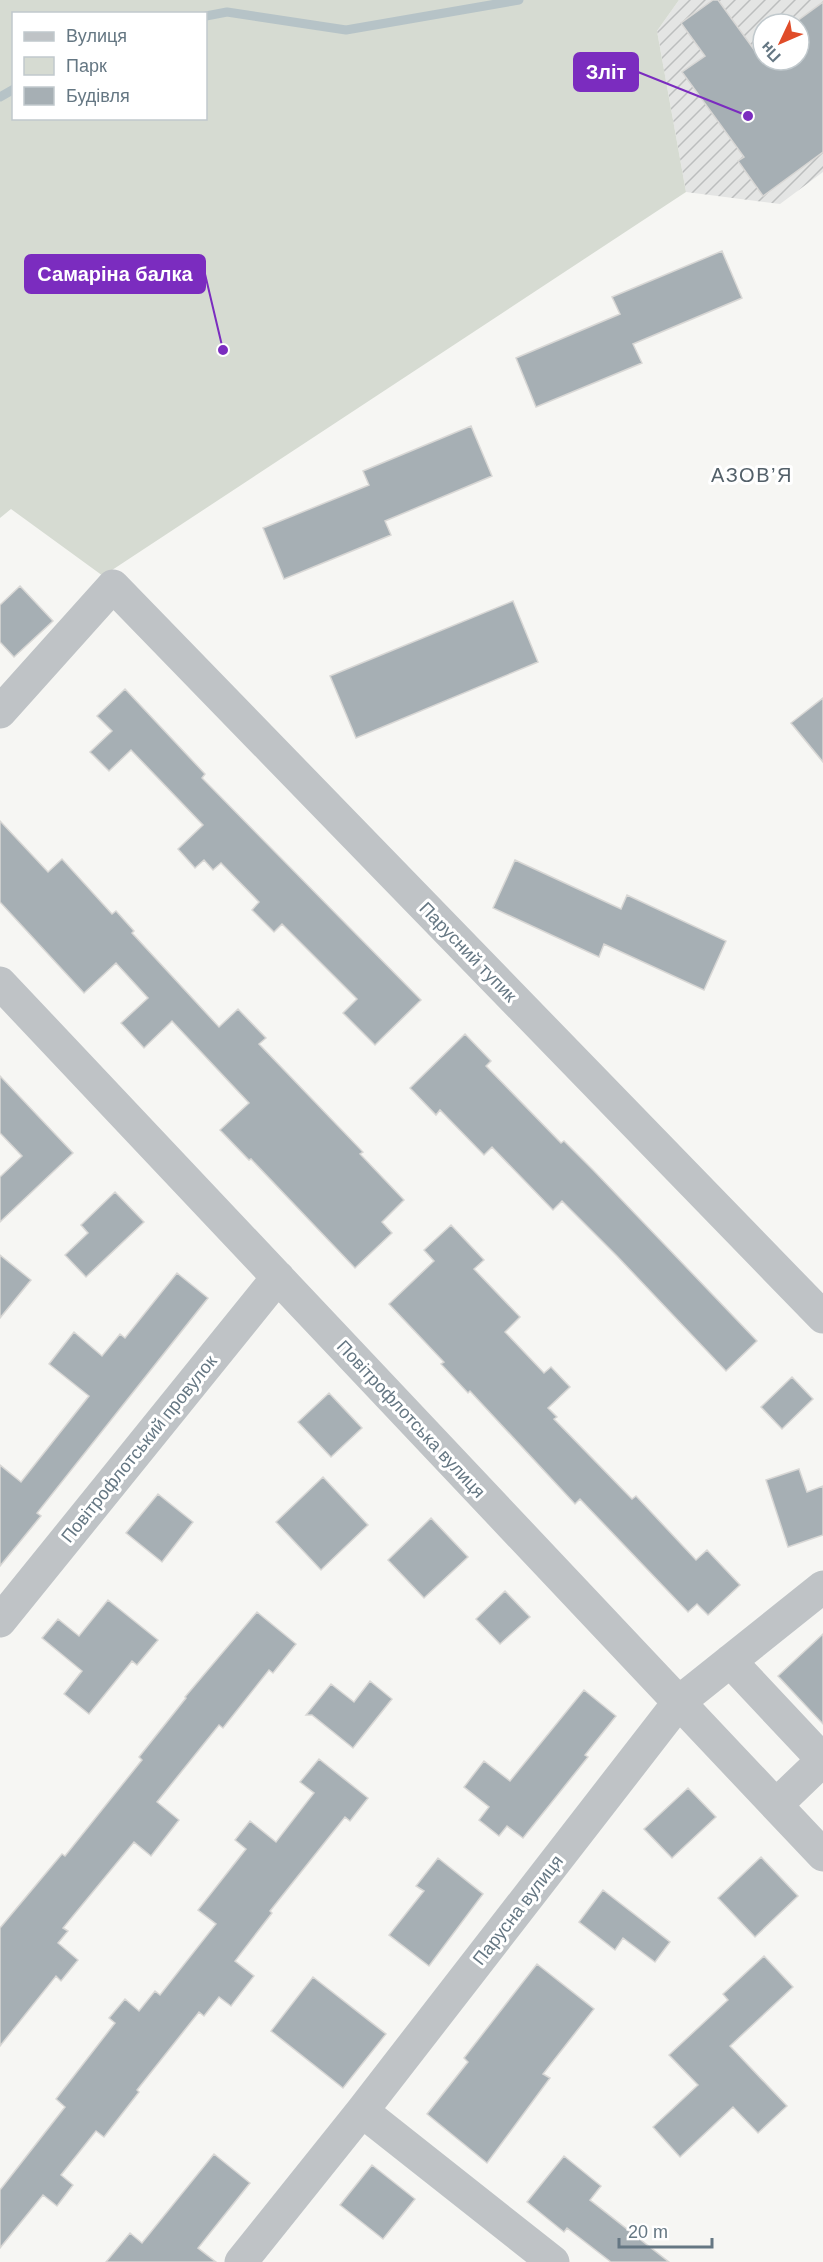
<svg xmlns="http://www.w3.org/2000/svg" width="823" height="2262" font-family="Helvetica,sans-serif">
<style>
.industrial{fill:url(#industrial-furrows);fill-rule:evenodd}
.green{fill:#d6dbd2;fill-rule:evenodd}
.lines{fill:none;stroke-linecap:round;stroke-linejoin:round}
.stream{stroke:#b6c3c7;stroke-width:9}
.building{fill:#a6afb4;stroke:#d8d7d5;stroke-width:1.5}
.minor{stroke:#bfc3c6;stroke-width:33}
.labels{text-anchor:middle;stroke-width:6;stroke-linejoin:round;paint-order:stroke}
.street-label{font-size:18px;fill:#657783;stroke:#fff}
.neighbourhood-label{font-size:20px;letter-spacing:1.5px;fill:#536069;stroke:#fff}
.leader{fill:none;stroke:#7b2cbf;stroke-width:2}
.callout-dot{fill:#7b2cbf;stroke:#fff;stroke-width:2}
.callout{fill:#7b2cbf;stroke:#7b2cbf;stroke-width:2}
.callout-label{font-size:20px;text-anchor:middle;font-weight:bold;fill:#fff}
</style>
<defs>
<pattern id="industrial-furrows" width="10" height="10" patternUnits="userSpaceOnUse" patternTransform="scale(1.5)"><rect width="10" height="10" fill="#e4e5e4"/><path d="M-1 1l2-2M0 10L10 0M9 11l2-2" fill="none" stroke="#bcbebe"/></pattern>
</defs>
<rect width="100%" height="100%" fill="#f6f6f3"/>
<path class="industrial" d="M679,0H823V172L780,204L686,192L657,31ZM763,24H799V60H763Z"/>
<path class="green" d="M0,0H679L657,31L686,192L103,576L11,509L0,518ZM14,14H206V118H14Z"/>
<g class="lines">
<path class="stream" d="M206,16L227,12L346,30L519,0
M0,97L14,89"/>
</g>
<path class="building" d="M713,0H718L755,51L763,46V60H799V24H793L823,2V152L763,196L738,161L744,157L682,72L705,56L681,23Z
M722,251L742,298L633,344L642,363L536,407L516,358L620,314L612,297Z
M471,426L492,476L385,521L391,535L284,579L263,528L369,485L363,471Z
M20,586L53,621L14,657L0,642V605Z
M513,601L538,662L356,738L330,676Z
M125,689L205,774L202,778L421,1000L375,1045L343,1013L357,999L282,924L274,932L252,910L259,902L221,863L213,870L204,860L195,868L178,849L203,825L131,750L109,771L90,752L112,731L97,716Z
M823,698V762L791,723Z
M0,821L48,872L62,859L112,914L116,911L134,931L132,933L219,1027L238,1009L266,1038L259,1044L363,1152L360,1154L404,1200L382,1222L392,1233L355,1268L251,1159L249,1160L220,1130L249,1103L172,1021L144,1048L121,1023L148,998L116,963L84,993L0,902Z
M515,860L621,909L627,895L726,941L704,990L604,944L599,957L493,908Z
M465,1034L491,1061L486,1066L561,1143L564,1141L593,1170L757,1341L726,1371L617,1256L562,1201L553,1210L492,1147L484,1155L440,1110L436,1115L410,1088Z
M0,1076L73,1153L0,1222V1177L22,1156L0,1133Z
M115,1192L144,1222L86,1277L65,1255L88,1233L81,1225Z
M451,1225L484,1260L474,1269L520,1317L505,1332L544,1373L551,1367L570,1387L548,1408L557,1417L554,1419L632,1499L636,1496L696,1560L707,1550L740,1585L708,1615L697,1604L688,1612L580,1499L575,1504L470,1391L468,1393L441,1364L444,1362L389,1304L434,1261L424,1250Z
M0,1255L31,1280L0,1318Z
M177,1273L208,1298L37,1513L41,1516L0,1566V1465L21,1482L89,1396L49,1364L74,1332L102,1356L120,1334L125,1338Z
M792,1377L813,1399L782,1429L761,1407Z
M329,1393L362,1428L331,1457L298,1422Z
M799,1469L807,1492L823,1486V1535L788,1547L766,1480Z
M323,1477L368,1525L321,1570L276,1522Z
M158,1494L193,1522L162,1562L126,1533Z
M431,1518L468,1557L424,1598L388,1560Z
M505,1591L530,1617L500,1644L476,1619Z
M108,1600L158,1640L137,1665L132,1661L89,1714L64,1694L82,1671L42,1638L58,1619L79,1636Z
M257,1612L296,1644L273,1673L269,1670L223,1728L219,1725L157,1802L179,1820L151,1856L134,1842L63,1928L68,1931L58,1943L78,1960L61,1981L56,1976L0,2046V1928L62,1854L65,1856L142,1760L139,1757L186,1698L185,1697Z
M823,1634V1724L778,1676Z
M370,1681L392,1699L353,1748L312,1715H306L331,1684L354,1702Z
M584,1690L616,1716L585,1755L588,1757L523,1838L507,1826L499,1836L479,1820L489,1807L464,1787L484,1761L510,1781Z
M319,1759L368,1798L350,1821L345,1817L270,1911L272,1913L235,1961L254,1976L231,2006L219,1997L204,2016L199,2012L137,2090L139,2092L104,2137L96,2131L61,2175L73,2185L57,2206L43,2195L0,2248V2190L65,2107L56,2099L115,2023L109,2018L125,1999L139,2011L155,1991L160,1995L216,1924L198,1910L246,1849L235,1840L250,1821L276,1842L314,1793L300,1782Z
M688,1788L716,1817L672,1858L644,1829Z
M761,1857L798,1896L755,1937L718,1898Z
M438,1858L483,1894L429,1966L389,1935L424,1891L416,1886Z
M603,1890L670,1942L655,1962L623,1938L615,1950L579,1922Z
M764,1956L793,1987L730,2046L787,2106L758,2133L733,2107L680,2157L653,2127L698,2085L669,2055L728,2000L723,1994Z
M537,1964L594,2009L543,2074L550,2078L487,2163L427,2114L468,2062L464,2058Z
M313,1977L386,2034L343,2088L271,2031Z
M214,2154L250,2183L198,2248L216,2262H106L130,2233L142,2243Z
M564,2156L601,2186L590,2200L669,2262H611L567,2228L564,2232L527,2202Z
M372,2165L415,2199L383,2239L340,2205Z"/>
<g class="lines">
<path class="minor" d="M0,712L113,586L823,1317
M0,983L823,1855
M0,1621L278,1277
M730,1661L823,1760L776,1805
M362,2111L553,2262
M241,2262L362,2111L679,1702L823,1587"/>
</g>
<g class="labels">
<g class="street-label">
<text transform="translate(468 952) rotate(46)" y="6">Парусний тупик</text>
<text transform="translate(411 1419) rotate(47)" y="6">Повітрофлотська вулиця</text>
<text transform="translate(139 1449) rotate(-51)" y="6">Повітрофлотський провулок</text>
<text transform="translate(518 1910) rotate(-52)" y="6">Парусна вулиця</text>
</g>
<g class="neighbourhood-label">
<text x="752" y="482">АЗОВ’Я</text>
</g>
</g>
<path class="leader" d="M748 116L638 72M223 350L205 274"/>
<g class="callout-dot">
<circle cx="748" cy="116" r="6"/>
<circle cx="223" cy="350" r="6"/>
</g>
<g class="callout">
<rect x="574" y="53" width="64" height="38" rx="6"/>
<rect x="25" y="255" width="180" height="38" rx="6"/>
</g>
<g class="callout-label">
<text x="606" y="79">Зліт</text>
<text x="115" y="281">Самаріна балка</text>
</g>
<rect x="12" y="12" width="195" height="108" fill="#ffffff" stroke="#c1c9cd" stroke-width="1.5"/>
<rect x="24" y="32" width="30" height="9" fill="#bfc3c6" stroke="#c1c9cd" stroke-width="1.5"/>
<text x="66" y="42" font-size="18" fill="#657783">Вулиця</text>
<rect x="24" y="57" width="30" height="18" fill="#d6dbd2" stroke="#c1c9cd" stroke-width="1.5"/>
<text x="66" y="72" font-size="18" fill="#657783">Парк</text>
<rect x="24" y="87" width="30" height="18" fill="#a6afb4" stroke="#c1c9cd" stroke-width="1.5"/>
<text x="66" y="102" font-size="18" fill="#657783">Будівля</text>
<g transform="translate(781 42) rotate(226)"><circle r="28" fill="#ffffff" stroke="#c1c9cd" stroke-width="1.5"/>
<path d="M0-4.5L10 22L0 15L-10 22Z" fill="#e04c29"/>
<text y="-9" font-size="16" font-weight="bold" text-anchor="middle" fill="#657783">Пн</text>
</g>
<path d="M619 2238v9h93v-9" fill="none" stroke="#657783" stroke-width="3"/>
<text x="628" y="2238" font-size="18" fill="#657783" stroke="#ffffff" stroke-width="4.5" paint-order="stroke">20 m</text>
</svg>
